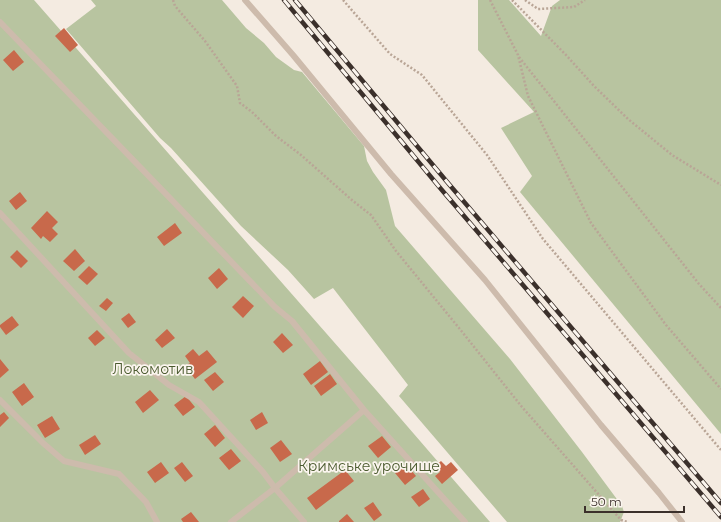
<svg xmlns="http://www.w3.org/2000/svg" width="721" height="522" font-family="Montserrat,sans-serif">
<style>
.green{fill:#b8c4a0}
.building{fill:#c8694b}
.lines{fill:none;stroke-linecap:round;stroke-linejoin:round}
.path{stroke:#b9a596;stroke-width:2.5;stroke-dasharray:2 2;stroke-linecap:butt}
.lane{stroke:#cdbbac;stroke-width:6}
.rail-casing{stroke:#3b302b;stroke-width:4.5}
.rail{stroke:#fbf5ee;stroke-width:3;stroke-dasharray:9;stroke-linecap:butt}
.labels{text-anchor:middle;stroke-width:3.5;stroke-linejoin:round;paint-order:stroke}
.park-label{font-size:14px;fill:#4a5a2e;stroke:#fbf5ee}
</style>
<rect width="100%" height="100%" fill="#f4ebe1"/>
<path class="green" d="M0,0H34L376,390L490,522H0Z
M91,0H222L246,28L264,43L276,57L294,70L302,72L364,146L367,161L373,172L386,190L395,226L510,359L582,452L622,506L624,512L620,522H507L399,396L408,385L333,288L314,299L288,270L241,226L171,148L160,138L66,29L96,6Z
M478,0H509L541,36L552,6L560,0H721V434L520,192L532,176L501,128L534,112L478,50Z"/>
<path class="building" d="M64,28L78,45L70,52L55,36Z
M14,50L24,62L13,71L3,60Z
M20,192L27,201L16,210L9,201Z
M47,211L58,222L52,228L58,234L50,242L43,236L41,239L31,228Z
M175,223L182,233L164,246L157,237Z
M75,249L85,261L74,271L63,261Z
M17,250L28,261L21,268L10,257Z
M89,266L98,274L87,285L78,277Z
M219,268L228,279L217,289L208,278Z
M243,296L254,306L243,318L232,307Z
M107,298L113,303L106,311L99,306Z
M129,313L136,322L128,328L121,319Z
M12,316L19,325L6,335L0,327V325Z
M167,329L175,338L162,348L155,340Z
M97,330L105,338L95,346L88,338Z
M282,333L293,345L283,353L273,342Z
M193,349L199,356L207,350L217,362L195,379L185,366L190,363L185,356Z
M0,359L9,370L0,378Z
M320,361L328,372L311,385L303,374Z
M215,372L224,382L213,391L204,380Z
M330,374L337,384L321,396L314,386Z
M24,383L34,397L22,406L12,392Z
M150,390L159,400L143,413L135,402Z
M186,396L195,407L183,416L174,405Z
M4,412L9,418L0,427V415Z
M262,412L268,423L256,430L250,420Z
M52,416L60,429L45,438L37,425Z
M215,425L225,438L215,447L204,434Z
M95,435L101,444L85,455L79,445Z
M382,436L391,447L378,458L368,446Z
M281,440L292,454L280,462L270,448Z
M231,449L241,461L229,470L219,458Z
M441,461L446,466L451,462L458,470L442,484L435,476L440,472L435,466Z
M161,462L169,473L155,483L147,472Z
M182,462L193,476L185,482L174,468Z
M406,464L416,476L405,485L395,473Z
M345,470L354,481L316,510L307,498Z
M423,489L430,499L419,507L411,497Z
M373,502L382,515L374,521L364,508Z
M191,512L199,522H183L181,519Z
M347,514L354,522H339V521Z"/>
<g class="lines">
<path class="path" d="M173,0L175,6L205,41L237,86L240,103L252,112L276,136L301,155L353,201L371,215L396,251L459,328L522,407L621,520L628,522
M343,0L390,54L422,75L487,155L543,239L721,450
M490,0L518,55L528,96L591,223L666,325L721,389
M512,0L566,55L594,86L628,119L672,155L721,185
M525,0L538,9L574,7L585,0
M519,57L699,284L721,308"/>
<path class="lane" d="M245,0L293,55L391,174L485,280L601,425L659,493L682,522
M0,22L275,307L292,321L364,410L465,522
M0,213L129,353L169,385L199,402L263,472L275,488L304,522
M0,400L43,443L64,461L119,474L146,502L157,522
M231,522L275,488L364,410"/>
<g class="rail-casing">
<path id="rail" d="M284,0L441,189L721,517
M295,0L448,183L721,503"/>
</g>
<use href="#rail" class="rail"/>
</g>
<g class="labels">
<g class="park-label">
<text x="153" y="374">Локомотив</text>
<text x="369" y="471">Кримське урочище</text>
</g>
</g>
<path d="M585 506v6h99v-6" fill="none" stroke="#3b302b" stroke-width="2"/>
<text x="591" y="506" font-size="12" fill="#3b302b" stroke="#fbf5ee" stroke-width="3" paint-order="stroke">50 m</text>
</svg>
